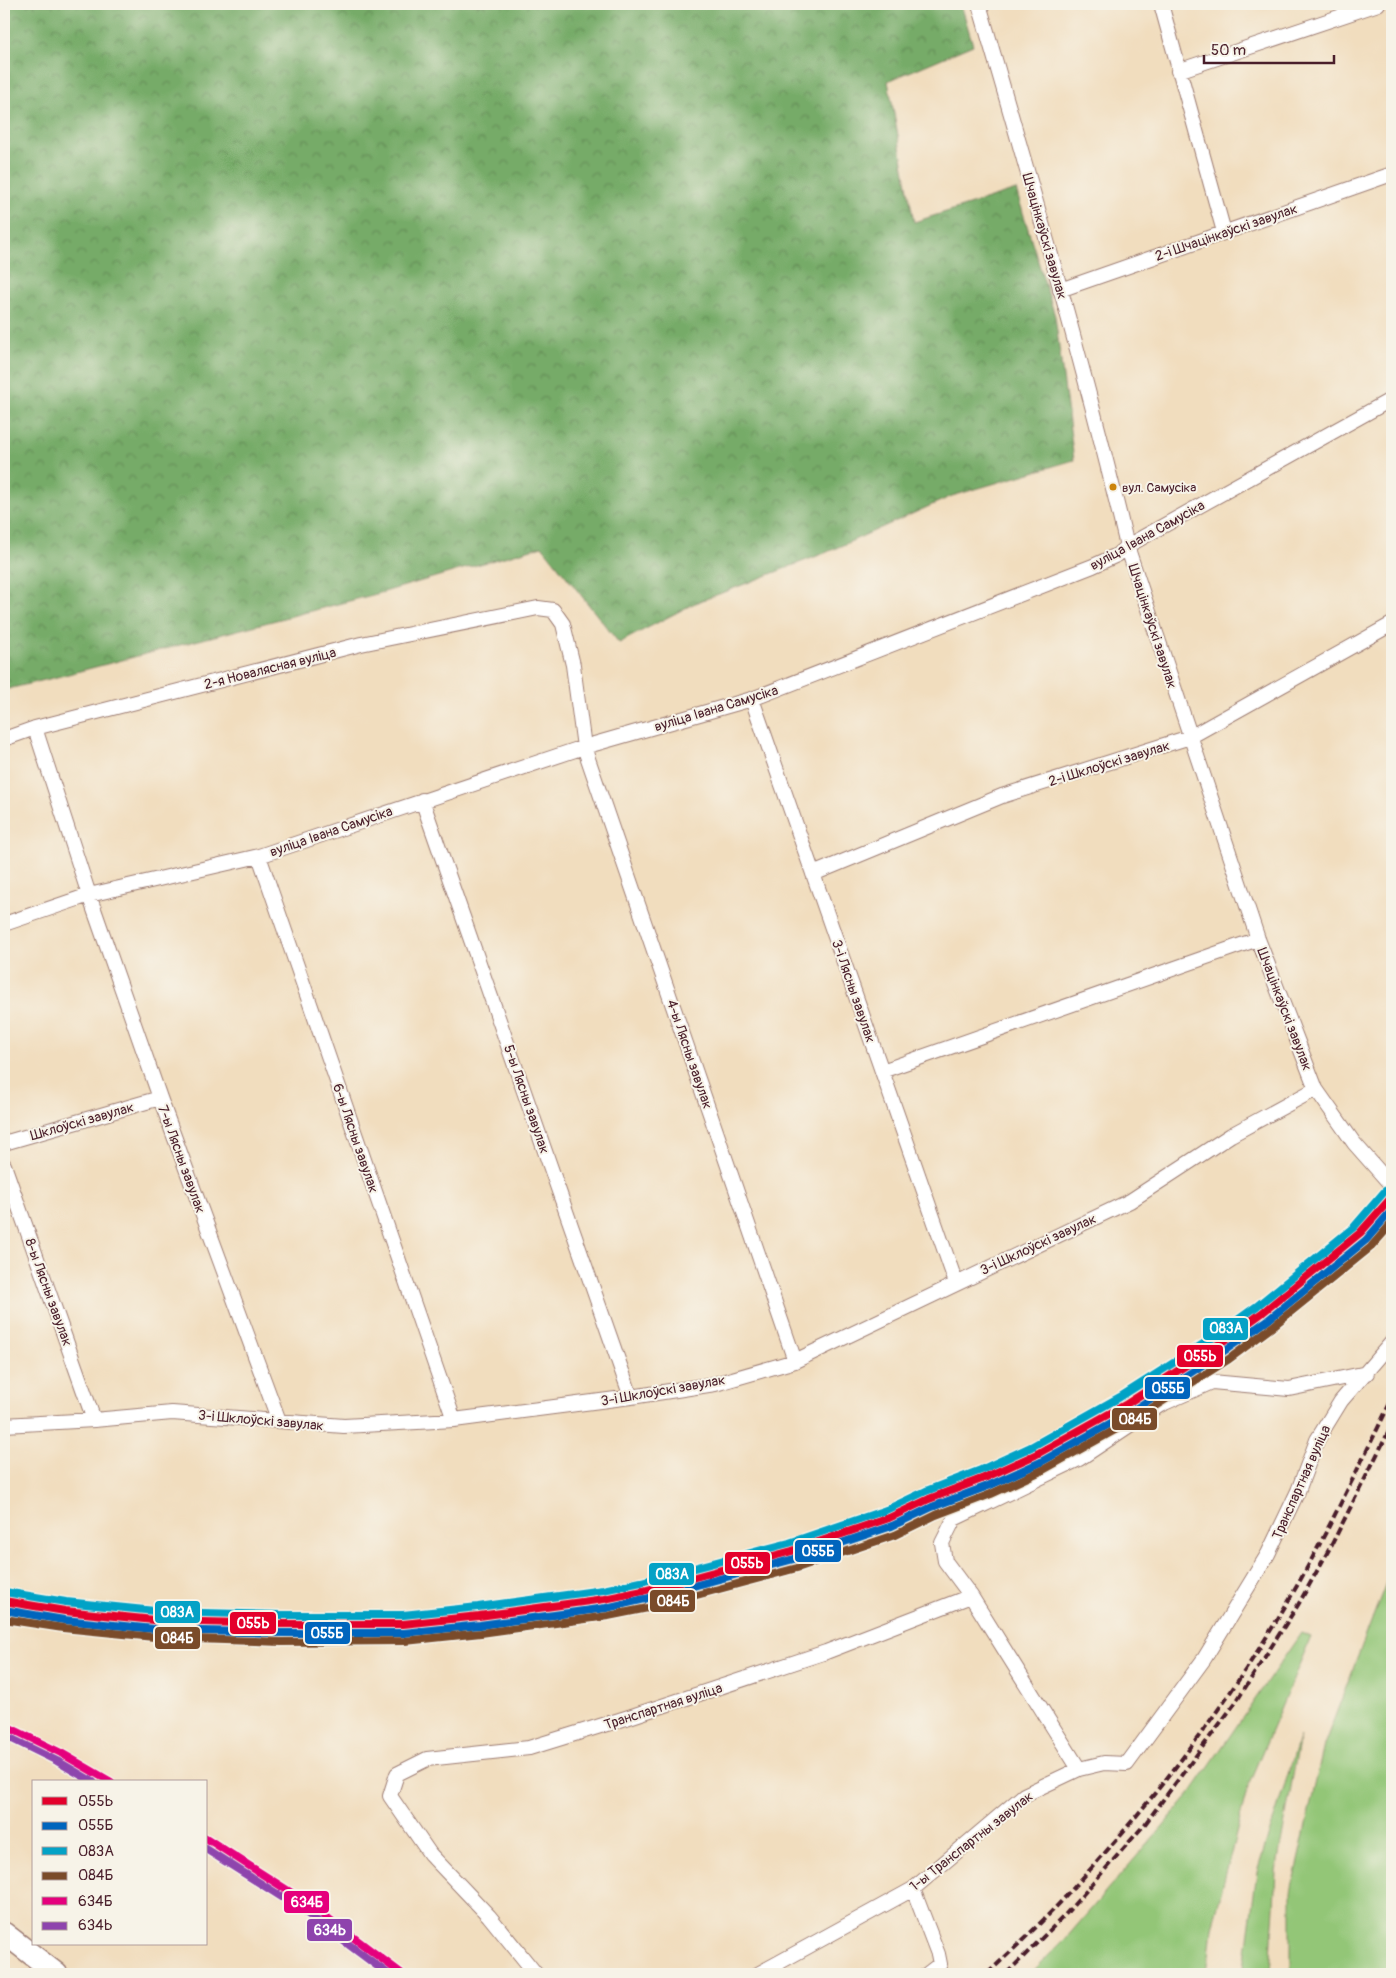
<svg xmlns="http://www.w3.org/2000/svg" width="1396" height="1978" font-family="Pangolin,sans-serif">
<style>
.grass{fill:#93c677;stroke:#6e7251}
.forest{fill:url(#forest-crowns);stroke:#60654a}
.lines{fill:none;stroke-linecap:round;stroke-linejoin:round}
.street-casing{stroke:#9e7e74;stroke-width:16}
.primary-casing{stroke:#9e7e74;stroke-width:24}
.street{stroke:#fff;stroke-width:14}
.primary{stroke:#fff;stroke-width:21}
.rail{stroke:#4a1f2b;stroke-width:4;stroke-dasharray:8 4;stroke-linecap:butt}
.rail-1-casing{stroke:#f7f3e8;stroke-width:11}
.rail-2-casing{stroke:#f7f3e8;stroke-width:11}
.rail-3-casing{stroke:#f7f3e8;stroke-width:11}
.rail-4-casing{stroke:#f7f3e8;stroke-width:11}
.rail-5-casing{stroke:#f7f3e8;stroke-width:11}
.rail-6-casing{stroke:#f7f3e8;stroke-width:11}
.rail-1{stroke:#e4002b;stroke-width:8}
.rail-2{stroke:#0065bd;stroke-width:8}
.rail-3{stroke:#04a2c6;stroke-width:8}
.rail-4{stroke:#7a4b2a;stroke-width:8}
.rail-5{stroke:#e5007d;stroke-width:8}
.rail-6{stroke:#8e44ad;stroke-width:8}
.bus-dot{fill:#cc840b;stroke:#f7f3e8;stroke-width:2}
.labels{text-anchor:middle;stroke-width:4;stroke-linejoin:round;paint-order:stroke}
.bus-label{font-size:13px;fill:#4a1f2b;stroke:#f7f3e8;text-anchor:start}
.street-label{font-size:14px;fill:#4a1f2b;stroke:#f7f3e8}
.line-badge{stroke:#f7f3e8;stroke-width:2}
.badge-label{font-size:14px;text-anchor:middle;font-weight:bold;fill:#fff}
</style>
<defs>
<pattern id="forest-crowns" width="20" height="18" patternUnits="userSpaceOnUse" patternTransform="scale(1.25)"><rect width="20" height="18" fill="#76ab68"/><path d="M2 6a3 3 0 1 1 6 0M12 15a3 3 0 1 1 6 0" fill="none" stroke="#638b56"/></pattern>
</defs>
<rect width="100%" height="100%" fill="#f7f3e8"/>
<filter id="ink" filterUnits="userSpaceOnUse"><feTurbulence type="fractalNoise" baseFrequency=".02" numOctaves="2"/><feDisplacementMap in="SourceGraphic" scale="10" xChannelSelector="R" yChannelSelector="G"/><feConvolveMatrix kernelMatrix="1 2 1 2 8 2 1 2 1" color-interpolation-filters="sRGB"/></filter>
<filter id="wash" filterUnits="userSpaceOnUse"><feTurbulence type="fractalNoise" baseFrequency=".0096" numOctaves="4" result="noise"/><feDisplacementMap in="SourceGraphic" scale="20" xChannelSelector="R" yChannelSelector="G"/><feGaussianBlur stdDeviation="1.12" result="paint"/><feColorMatrix in="noise" values="0 0 0 0 0 0 0 0 0 0 0 0 0 0 0 0 0 1.4 0 .05"/><feComposite in="paint" operator="in"/></filter>
<g filter="url(#wash)">
<rect width="100%" height="100%" fill="#f1ddbe"/>
<path class="grass" d="M1392,1567V1974H1291V1892L1324,1745Z
M1301,1633L1311,1637L1249,1783L1212,1928L1207,1974H1030L1067,1937L1187,1798Z
M1300,1736L1276,1872L1270,1974H1243L1257,1872Z"/>
<path class="forest" d="M4,4H961L973,45L888,81L914,222L1016,190L1055,316L1074,460L952,496L825,553L693,604L619,643L542,546L384,592L53,678L4,690Z"/>
</g>
<g filter="url(#ink)">
<g class="lines">
<g class="street-casing">
<path id="street" d="M979,4C1031,184 1084,364 1127,546L1258,939L1316,1089L1354,1143L1392,1186
M1161,4L1224,232
M1178,71L1378,4
M1060,290L1392,174
M752,699L956,1283
M35,728L89,895L160,1098L279,1421
M4,739L35,728L361,644L538,608L553,610L563,624L573,665L584,747L795,1361
M422,800L631,1397
M259,856L454,1420
M813,874L1002,796L1190,737L1392,624
M4,924L89,895L259,856L584,747L752,699L1093,566L1117,555L1127,546L1392,399
M882,1071L1258,939
M4,1143L160,1098
M4,1165L94,1420
M4,1425L94,1420L172,1413L344,1426L454,1420L631,1397L715,1384L795,1361L1130,1201L1231,1135L1316,1089
M971,1596L945,1561L942,1543L954,1519L1079,1459L1160,1405L1212,1382L1289,1389L1367,1373
M913,1889L938,1954L940,1964L927,1974
M536,1974L489,1916L430,1854L390,1796L397,1774L427,1759L529,1748L626,1718L826,1652L971,1596L1079,1769
M758,1974L913,1889L1024,1795L1079,1769L1104,1763L1127,1764L1204,1659L1268,1554L1298,1491L1317,1440L1341,1401L1392,1342"/>
</g>
<g class="primary-casing">
<path id="primary" d="M4,1933L57,1974"/>
</g>
<use href="#street" class="street"/>
<use href="#primary" class="primary"/>
<path class="rail" d="M987,1974C1010,1952 1033,1931 1055,1908C1143,1814 1225,1710 1290,1598C1327,1534 1359,1466 1392,1399
M1006,1974L1064,1916L1145,1824L1236,1702L1298,1605L1331,1546L1392,1425"/>
<g class="rail-1-casing">
<path id="rail-1" d="M4,1601L65,1611L164,1621L281,1624H403L479,1616L604,1599L643,1591L792,1551L889,1518L929,1499L984,1478L1035,1455L1125,1405L1219,1344L1262,1313L1360,1233L1392,1197"/>
</g>
<g class="rail-2-casing">
<path id="rail-2" d="M4,1610L64,1620L164,1630L281,1633H404L480,1625L606,1608L645,1599L794,1559L892,1526L932,1507L988,1486L1039,1463L1129,1413L1224,1351L1268,1320L1366,1240L1392,1210"/>
</g>
<g class="rail-3-casing">
<path id="rail-3" d="M5,1592L66,1602L165,1612L281,1615H403L478,1607L603,1590L641,1582L789,1543L886,1510L926,1491L981,1470L1031,1447L1120,1397L1214,1337L1257,1306L1354,1227L1385,1191"/>
</g>
<g class="rail-4-casing">
<path id="rail-4" d="M4,1619L63,1628L164,1638L281,1642L405,1641L481,1633L608,1616L648,1608L797,1568L895,1535L936,1515L991,1494L1043,1470L1133,1420L1229,1359L1272,1327L1371,1247L1392,1223"/>
</g>
<g class="rail-5-casing">
<path id="rail-5" d="M4,1725L61,1753L111,1782
M206,1838L309,1904L402,1974"/>
</g>
<g class="rail-6-casing">
<path id="rail-6" d="M4,1735L57,1761L93,1782
M206,1849L304,1911L388,1974"/>
</g>
<use href="#rail-1" class="rail-1"/>
<use href="#rail-2" class="rail-2"/>
<use href="#rail-3" class="rail-3"/>
<use href="#rail-4" class="rail-4"/>
<use href="#rail-5" class="rail-5"/>
<use href="#rail-6" class="rail-6"/>
</g>
</g>
<circle class="bus-dot" cx="1113" cy="487" r="4.5"/>
<g class="labels">
<g class="bus-label">
<text x="1122" y="492">вул. Самусіка</text>
</g>
<g class="street-label">
<text transform="translate(1226 232) rotate(-19)" y="5">2-і Шчацінкаўскі завулак</text>
<text transform="translate(1045 236) rotate(74)" y="5">Шчацінкаўскі завулак</text>
<text transform="translate(1147 535) rotate(-29)" y="5">вуліца Івана Самусіка</text>
<text transform="translate(1153 626) rotate(72)" y="5">Шчацінкаўскі завулак</text>
<text transform="translate(270 668) rotate(-14)" y="5">2-я Новалясная вуліца</text>
<text transform="translate(716 708) rotate(-17)" y="5">вуліца Івана Самусіка</text>
<text transform="translate(1109 763) rotate(-17)" y="5">2-і Шклоўскі завулак</text>
<text transform="translate(331 831) rotate(-19)" y="5">вуліца Івана Самусіка</text>
<text transform="translate(854 991) rotate(71)" y="5">3-і Лясны завулак</text>
<text transform="translate(1285 1009) rotate(69)" y="5">Шчацінкаўскі завулак</text>
<text transform="translate(690 1054) rotate(71)" y="5">4-ы Лясны завулак</text>
<text transform="translate(527 1099) rotate(71)" y="5">5-ы Лясны завулак</text>
<text transform="translate(82 1121) rotate(-16)" y="5">Шклоўскі завулак</text>
<text transform="translate(356 1138) rotate(71)" y="5">6-ы Лясны завулак</text>
<text transform="translate(182 1159) rotate(70)" y="5">7-ы Лясны завулак</text>
<text transform="translate(1038 1244) rotate(-25)" y="5">3-і Шклоўскі завулак</text>
<text transform="translate(49 1292) rotate(70)" y="5">8-ы Лясны завулак</text>
<text transform="translate(663 1390) rotate(-10)" y="5">3-і Шклоўскі завулак</text>
<text transform="translate(261 1420) rotate(5)" y="5">3-і Шклоўскі завулак</text>
<text transform="translate(1301 1482) rotate(-66)" y="5">Транспартная вуліца</text>
<text transform="translate(663 1706) rotate(-18)" y="5">Транспартная вуліца</text>
<text transform="translate(971 1841) rotate(-38)" y="5">1-ы Транспартны завулак</text>
</g>
</g>
<g class="line-badge">
<rect x="1202" y="1317" width="47" height="24" rx="5" fill="#04a2c6"/>
<rect x="1176" y="1344" width="48" height="24" rx="5" fill="#e4002b"/>
<rect x="1144" y="1376" width="47" height="24" rx="5" fill="#0065bd"/>
<rect x="1111" y="1407" width="47" height="24" rx="5" fill="#7a4b2a"/>
<rect x="794" y="1539" width="48" height="24" rx="5" fill="#0065bd"/>
<rect x="724" y="1551" width="47" height="24" rx="5" fill="#e4002b"/>
<rect x="648" y="1562" width="47" height="24" rx="5" fill="#04a2c6"/>
<rect x="649" y="1589" width="47" height="24" rx="5" fill="#7a4b2a"/>
<rect x="154" y="1600" width="47" height="24" rx="5" fill="#04a2c6"/>
<rect x="229" y="1611" width="48" height="24" rx="5" fill="#e4002b"/>
<rect x="304" y="1621" width="47" height="24" rx="5" fill="#0065bd"/>
<rect x="154" y="1626" width="47" height="24" rx="5" fill="#7a4b2a"/>
<rect x="283" y="1890" width="47" height="24" rx="5" fill="#e5007d"/>
<rect x="306" y="1918" width="47" height="24" rx="5" fill="#8e44ad"/>
</g>
<g class="badge-label">
<text x="1226" y="1333">083А</text>
<text x="1200" y="1361">055Ь</text>
<text x="1168" y="1393">055Б</text>
<text x="1135" y="1424">084Б</text>
<text x="818" y="1556">055Б</text>
<text x="747" y="1568">055Ь</text>
<text x="672" y="1579">083А</text>
<text x="673" y="1606">084Б</text>
<text x="177" y="1617">083А</text>
<text x="253" y="1628">055Ь</text>
<text x="327" y="1638">055Б</text>
<text x="177" y="1643">084Б</text>
<text x="307" y="1907">634Б</text>
<text x="330" y="1935">634Ь</text>
</g>
<rect width="1396" height="1978" fill="none" stroke="#f7f3e8" stroke-width="20"/>
<rect x="32" y="1780" width="175" height="165" fill="#f7f3e8" stroke="#b29e9c"/>
<rect x="42" y="1797" width="25" height="8" fill="#e4002b" stroke="#b29e9c"/>
<text x="78" y="1806" font-size="15" fill="#4a1f2b">055Ь</text>
<rect x="42" y="1822" width="25" height="8" fill="#0065bd" stroke="#b29e9c"/>
<text x="78" y="1830" font-size="15" fill="#4a1f2b">055Б</text>
<rect x="42" y="1847" width="25" height="8" fill="#04a2c6" stroke="#b29e9c"/>
<text x="78" y="1856" font-size="15" fill="#4a1f2b">083А</text>
<rect x="42" y="1872" width="25" height="8" fill="#7a4b2a" stroke="#b29e9c"/>
<text x="78" y="1880" font-size="15" fill="#4a1f2b">084Б</text>
<rect x="42" y="1897" width="25" height="8" fill="#e5007d" stroke="#b29e9c"/>
<text x="78" y="1906" font-size="15" fill="#4a1f2b">634Б</text>
<rect x="42" y="1922" width="25" height="8" fill="#8e44ad" stroke="#b29e9c"/>
<text x="78" y="1930" font-size="15" fill="#4a1f2b">634Ь</text>
<path d="M1204 55v8h130v-8" fill="none" stroke="#4a1f2b" stroke-width="2.5"/>
<text x="1211" y="55" font-size="15" fill="#4a1f2b" stroke="#f7f3e8" stroke-width="4" paint-order="stroke">50 m</text>
</svg>
